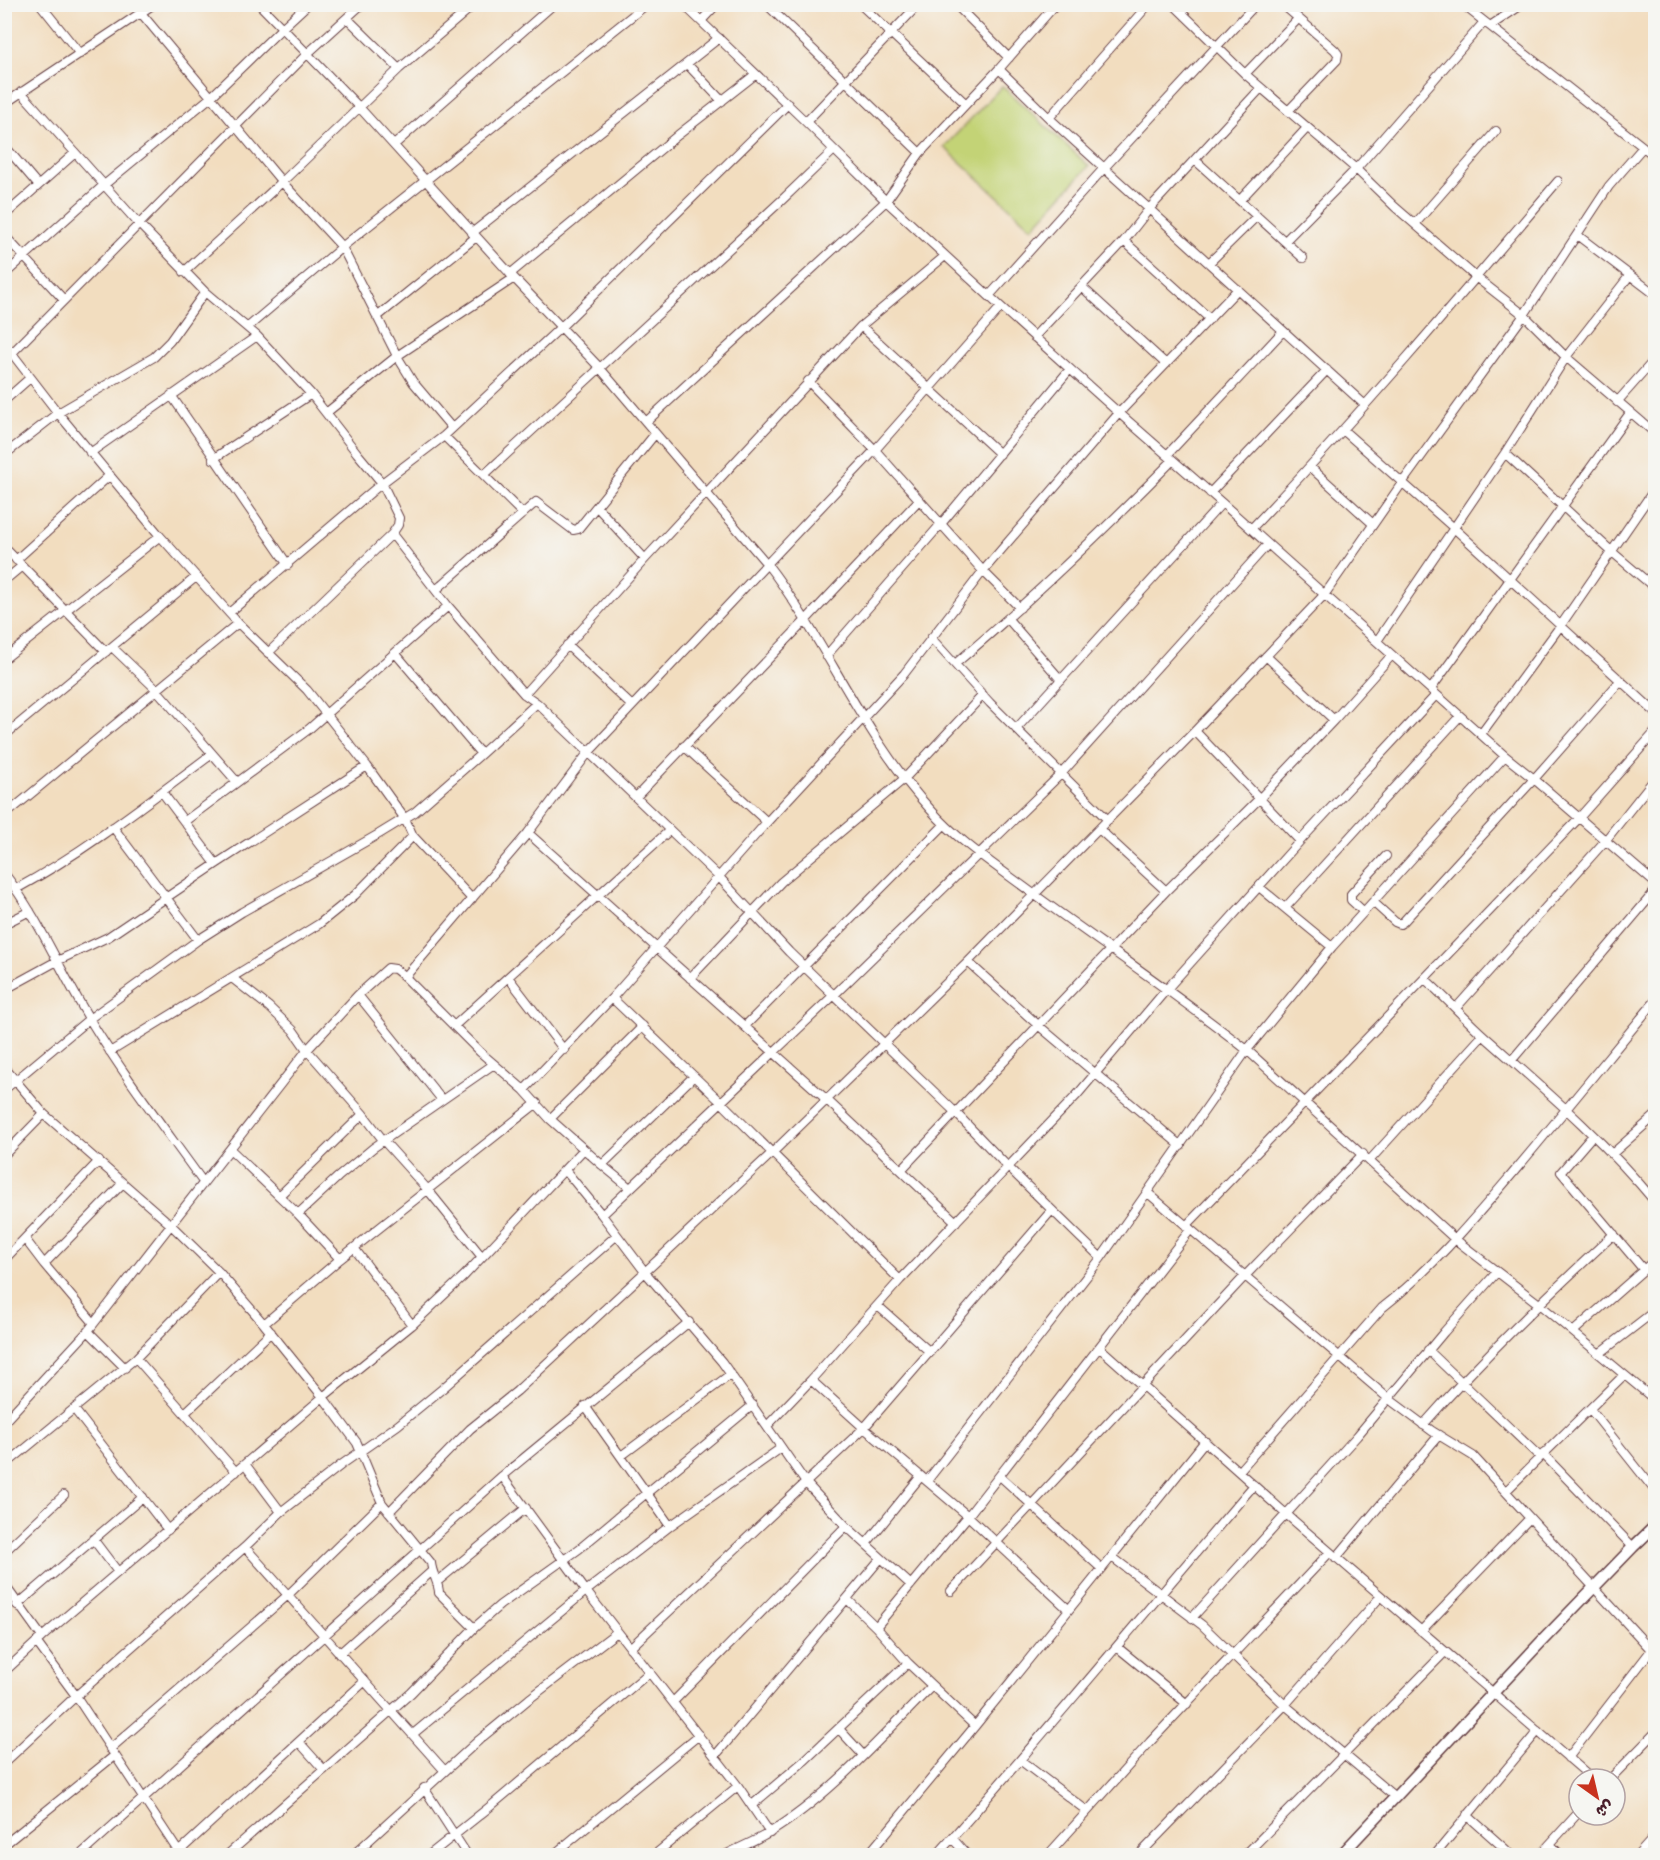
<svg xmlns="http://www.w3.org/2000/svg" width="1660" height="1860" font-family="Itim,'Playpen Sans Arabic',sans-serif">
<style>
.green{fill:#c3d376;stroke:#867950;stroke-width:1.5}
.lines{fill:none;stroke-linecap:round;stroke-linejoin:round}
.street-casing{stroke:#633c41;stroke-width:10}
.secondary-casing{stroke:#633c41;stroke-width:13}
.street{stroke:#fff;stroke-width:8}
.secondary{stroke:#fff;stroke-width:10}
</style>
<rect width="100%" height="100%" fill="#f6f6f2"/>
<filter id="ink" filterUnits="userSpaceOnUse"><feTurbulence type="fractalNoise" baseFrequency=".0167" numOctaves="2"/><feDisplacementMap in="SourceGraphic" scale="12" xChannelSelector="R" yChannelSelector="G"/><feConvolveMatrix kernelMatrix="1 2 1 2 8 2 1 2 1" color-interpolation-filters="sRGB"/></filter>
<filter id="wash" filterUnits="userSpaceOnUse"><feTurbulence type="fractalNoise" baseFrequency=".008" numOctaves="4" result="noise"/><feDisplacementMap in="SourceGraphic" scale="24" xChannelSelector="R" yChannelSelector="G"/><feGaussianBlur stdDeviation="1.35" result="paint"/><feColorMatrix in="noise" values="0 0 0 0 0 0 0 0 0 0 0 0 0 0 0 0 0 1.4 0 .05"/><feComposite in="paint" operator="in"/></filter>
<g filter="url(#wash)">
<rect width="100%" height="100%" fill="#f2ddbf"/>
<path class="green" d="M1002,86L1089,166L1032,228L944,147Z"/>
</g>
<g filter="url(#ink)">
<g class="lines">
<g class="street-casing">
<path id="street" d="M40,4L80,54
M259,4L359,107L514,278L599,367L767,564C827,642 863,736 930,809C960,843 999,868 1035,895C1106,947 1179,996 1247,1050L1456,1240L1539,1304L1656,1401
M683,4L806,122L886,201L1001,307L1119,413L1222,503L1505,756L1534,779L1656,884
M766,4L920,153
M860,4L966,104
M955,4L1009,58
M1173,4L1245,74L1356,169L1395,207L1477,278L1524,315L1566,357L1656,434
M1282,4L1335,50L1338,54L1337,60L1288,111
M1462,4L1656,157
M141,13L282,182L342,247L397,356L413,382L452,428
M347,18L399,69
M701,21L717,4
M1490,26L1523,4
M687,64L722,101
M999,69L1049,118L1365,405
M1245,74L1298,19
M21,92L139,224L205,292L257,336L311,394L357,453L382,483L399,518L398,525L392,534L268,653
M4,104L154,4
M1049,118L1149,4
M806,122L919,4
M4,145L38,185
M394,145L554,4
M1195,160L1303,258
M1240,200L1307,128
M4,216L75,153
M1415,224L1496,131
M472,233L719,38
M4,235L64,300
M1577,235L1656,295
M1124,241L1210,319
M1285,241L1356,169L1484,22
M1209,263L1257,216
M184,272L282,182L399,69L475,4
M510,274L678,135L756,74
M4,275L104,185L211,97L282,28L308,4
M1082,287L1166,364
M989,296L1105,167L1256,4
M377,317L476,237
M861,326L945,256
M248,327L342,247L647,4
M1034,337L1124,241L1149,209L1261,88
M4,343L58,413L160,536L238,623L307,690L367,766L405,819L413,836L472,899
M12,353L307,54L362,4
M808,381L875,450L983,571L1020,608
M171,395L288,565
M4,401L30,378
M1617,402L1656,358
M326,413L397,356L514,278
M646,422L886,201L920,153L999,69L1056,4
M1343,430L1455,529L1656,713
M444,436L523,514
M90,453L257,336
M1505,453L1611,551L1656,589
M4,455L58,413L154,357L170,341L205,292
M1167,455L1283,331
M213,459L311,394
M1310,467L1373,524
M484,475L783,199L834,150
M1210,493L1327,370
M597,507L645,559
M1251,529C1358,417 1458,299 1558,181
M392,534L448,606L524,694L537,703L719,877L789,952L955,1112L1008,1167L1101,1258
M4,547L106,652
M16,560L110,475
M4,581L22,566
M436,590L536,502L573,530L578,529L655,434
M229,613L382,483L444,436L561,327L788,104
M1008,619L1061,680
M931,638L990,703L1108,820
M1377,641L1505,453L1566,357L1630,275
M567,645L632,706
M112,647L156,689L237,782
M396,654L481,754
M826,656L941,524L1070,369
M1266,656L1334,720
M4,659L160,536
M955,664C1031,600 1103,531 1173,460
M1431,689L1630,413
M524,694L645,559L861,326L1000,454
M1016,729L1222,503
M1195,731L1300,841
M1481,734L1561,625L1656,487
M4,736L196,577
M684,746L767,822
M162,792L216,864
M636,797L806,620L918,501
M4,816L238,623
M185,821L309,729L448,606
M113,827L198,940
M1099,829L1166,891
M528,833L827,1100L956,1222
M4,873C39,918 60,971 90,1020C124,1076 165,1129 203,1182
M1259,887L1332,947
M16,889C86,851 149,801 212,754
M1373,902L1395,922L1400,924L1403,922L1534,779L1621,680
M1285,908L1460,716
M1364,912L1351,900V894L1386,856
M4,924L30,911
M968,962L1038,1025L1181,1146
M508,977L564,1050
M232,978L269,1007L293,1030L307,1050L363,1114L383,1140L428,1190L482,1257
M690,978L781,882L904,779L983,695
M1425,979C1445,997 1464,1018 1484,1036C1544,1089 1605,1141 1656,1203
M4,990L57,961L108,937L216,864L367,766
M358,995L442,1100
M612,998L720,1101L900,1280
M1456,1008L1605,841L1656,777
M454,1026L670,830
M745,1026L944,825
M110,1052L319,924L355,895L413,836
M1512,1060L1656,890
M494,1064L524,1090L550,1119L602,1165L694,1076
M4,1067L44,1114L170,1224L219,1272L264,1324L323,1397L357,1443L382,1503L431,1563C432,1574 439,1583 439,1593L474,1628
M4,1090L89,1019L198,940L242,912L379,834L415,812L481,754L537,703
M524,1090L612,998L767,822L904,674L983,571L1119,413L1238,289
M550,1119L643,1026
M1593,1135L1561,1172L1643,1269
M230,1149L298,1214L338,1177L373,1148L494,1064L480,1052L405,977
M1612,1154L1656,1115
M4,1155L44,1114
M1370,1160L1483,1035
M602,1165L630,1188
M902,1169L1166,891L1259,799L1334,720L1392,655
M565,1170L602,1215L645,1272L722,1362L806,1483L846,1526L911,1585
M1148,1193L1389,1399L1432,1431L1473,1456L1656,1655
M279,1196L363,1114
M298,1214L340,1259
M602,1215L834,995L1061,774L1268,544
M1186,1226L1579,818L1656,731
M25,1239L44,1264L93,1322
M354,1248L412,1325
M4,1260L99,1161
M44,1264L123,1183
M878,1306L930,1352
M264,1324L340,1259L537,1103
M88,1331L125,1368
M1574,1331L1656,1259
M1100,1348L1286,1514L1593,1779
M1428,1350L1540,1457
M1599,1354L1656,1310
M136,1358L236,1472
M811,1380L864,1428L968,1516L1068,1609
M585,1406L670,1526
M74,1409L168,1530
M1590,1409L1656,1492
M185,1413L271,1332
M4,1422L88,1331L307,1050L358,995L388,968L395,969L405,977L528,833L588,753L875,450L1001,307
M1423,1425C1483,1357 1548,1295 1614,1234
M767,1426L811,1380L900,1280L1077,1095L1166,990L1300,841L1436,695
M1543,1454L1633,1547
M621,1456L731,1374
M245,1464L281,1512
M4,1466L136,1358L219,1272
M1239,1471L1382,1308C1432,1269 1472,1221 1513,1173C1561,1116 1608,1058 1656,1000
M502,1476L586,1591L738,1786L770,1833
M1000,1476L1102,1569
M927,1481L1101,1258L1247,1050L1332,947L1505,756
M1506,1491L1624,1375
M389,1512L470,1429L517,1391L645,1272L772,1153L968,962L1195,731L1325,594L1402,483L1524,315L1609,186L1643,147
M93,1539L118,1572
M866,1544L921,1476
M245,1547L444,1770
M4,1552L64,1495
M1112,1557L1202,1625L1285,1705L1395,1797
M1336,1558L1439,1435
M437,1582L526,1508
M4,1584L42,1637
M951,1591L1245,1276L1363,1154
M848,1600L876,1627L908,1663L975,1726
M17,1605L143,1497
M1192,1618L1357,1436L1444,1332L1497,1272
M876,1627L968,1516L1190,1230
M1421,1631L1530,1518
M37,1643L76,1696L180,1854
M1117,1647L1187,1704
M630,1648L864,1428L1052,1210
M339,1654L432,1571
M4,1672L42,1637L323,1397L412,1325L464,1276L584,1149
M673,1702L846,1526
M839,1729L863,1755
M413,1734L586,1591L670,1526L781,1448
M299,1742L324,1770
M110,1749L288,1595L382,1503
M715,1756L881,1558
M1568,1758L1656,1644
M1020,1760L1087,1811
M4,1763L76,1696L245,1547L281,1512L341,1465L398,1425L442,1389L617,1235
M1610,1779L1656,1732
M424,1788L468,1856
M752,1805L804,1761L908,1663
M1467,1815L1513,1856
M952,1838L968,1856
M1550,1844L1561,1856
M4,1845L114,1756
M79,1856L502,1476L689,1322
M174,1856L365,1681
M226,1856L411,1693L474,1628L500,1605L579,1549L753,1405
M352,1856L479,1740L529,1699L617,1632
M428,1856L492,1805L650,1672
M552,1856L699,1735
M653,1856L738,1786
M723,1856C738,1848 754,1842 769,1833C829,1797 883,1735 932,1686
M867,1856L975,1726L1205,1441
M936,1856C1045,1734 1148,1608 1254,1485
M1047,1856L1150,1742L1330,1552
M1138,1856L1285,1705L1381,1596
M1244,1856L1445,1652
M1434,1856L1538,1731
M1539,1856L1579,1812
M1637,1856L1656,1835"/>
</g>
<g class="secondary-casing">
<path id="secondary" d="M1340,1856L1540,1643L1633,1547L1656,1525"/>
</g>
<use href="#street" class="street"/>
<use href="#secondary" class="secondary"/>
</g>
</g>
<rect width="1660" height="1860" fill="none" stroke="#f6f6f2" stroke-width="24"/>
<g transform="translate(1597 1797) rotate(146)"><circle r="28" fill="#f6f6f2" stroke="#b1a0a2" stroke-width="1.5"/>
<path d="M0-4.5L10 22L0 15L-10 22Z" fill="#c8321e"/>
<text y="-9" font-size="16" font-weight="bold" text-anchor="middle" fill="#4a1f2b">ش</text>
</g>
</svg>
